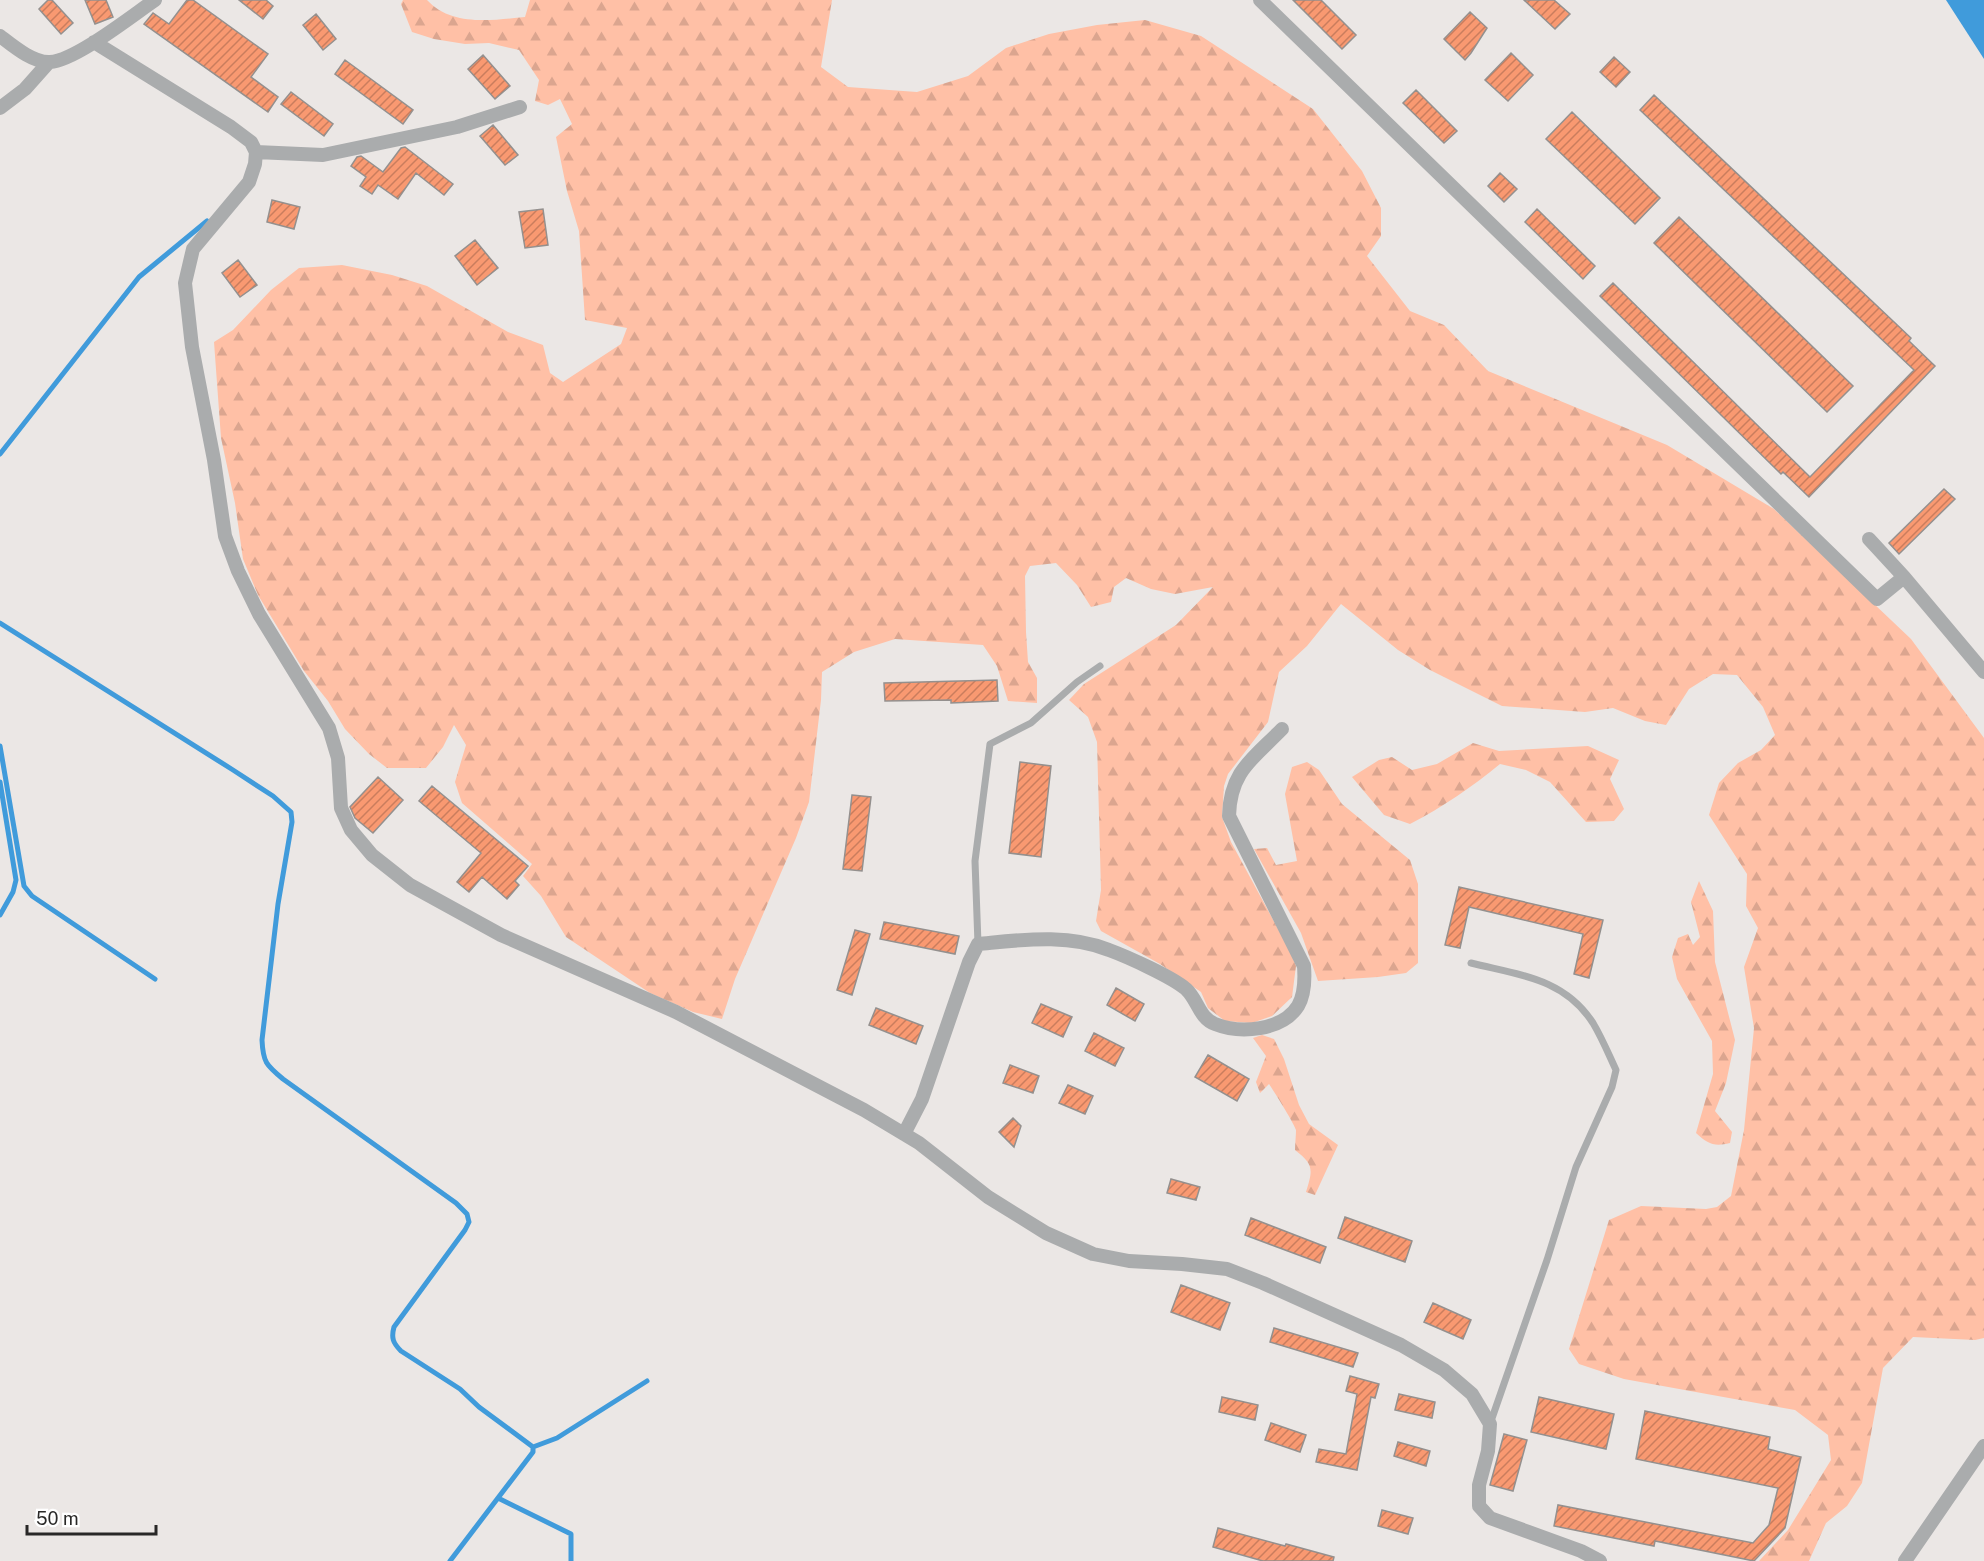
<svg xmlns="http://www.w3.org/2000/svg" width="1984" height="1561" font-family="'Public Sans',sans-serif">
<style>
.forest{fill:url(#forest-firs)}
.water{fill:#409bdb}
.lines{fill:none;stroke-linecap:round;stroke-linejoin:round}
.stream{stroke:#409bdb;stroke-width:5}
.building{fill:url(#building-hatch);stroke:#94908e;stroke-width:1.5}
.lane{stroke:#aaacad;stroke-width:7}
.street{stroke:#aaacad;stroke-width:14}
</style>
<defs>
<pattern id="forest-firs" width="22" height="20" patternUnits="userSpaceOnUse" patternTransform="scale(1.5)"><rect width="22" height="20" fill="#ffc0a6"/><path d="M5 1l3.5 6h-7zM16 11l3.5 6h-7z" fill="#dba58f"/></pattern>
<pattern id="building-hatch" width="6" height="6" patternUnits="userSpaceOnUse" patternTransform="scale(1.5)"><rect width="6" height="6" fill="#f99971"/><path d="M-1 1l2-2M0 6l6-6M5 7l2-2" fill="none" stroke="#ca7d5d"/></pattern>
</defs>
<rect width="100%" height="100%" fill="#ebe7e5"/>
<path class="forest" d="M403,0H427C452,27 492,20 525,17L530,0H832L821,67L848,87L917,92L968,76L1006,48L1049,34L1097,25L1145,20L1201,36L1313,109L1362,171L1381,208V236L1367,256L1410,311L1444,325L1488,371L1667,445L1774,509L1911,639L1984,738V1338L1975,1340L1913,1337L1883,1368L1862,1483L1847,1506L1826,1523L1809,1561H1759L1788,1530L1831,1460L1828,1435L1795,1410L1624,1379L1579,1364L1569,1349L1609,1220L1641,1206L1706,1209L1717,1207L1731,1196L1744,1130L1754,1028L1744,967L1758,928L1746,906L1747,874L1709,815L1719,783L1738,763L1761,750L1775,735L1763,707L1737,675L1713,674L1689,689L1666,725L1645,721L1613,708L1585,712L1502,706L1430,670L1398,650L1341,604L1307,646L1279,672L1268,722L1228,774L1224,786L1222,817L1231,842L1290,951L1296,966L1292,997L1272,1016L1252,1023L1225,1021L1208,1008L1201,992L1160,964L1101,931L1096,921L1101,890L1097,742L1088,717L1069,700L1084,684L1176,625L1213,587L1175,594L1151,589L1126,578L1114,587L1111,602L1091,607L1077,585L1056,563L1030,566L1025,576L1026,632L1028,662L1037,678V703L1008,701L997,666L983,645L895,639L854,652L822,672L821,700L809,802L796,838L735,979L722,1019L693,1012L650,993L566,937L541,896L523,876L532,864L462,803L455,782L466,745L454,725L443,747L426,768H387L369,754L345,729L328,701L304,671L258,595L243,559L235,503L221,438L214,342L233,330L271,290L299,268L342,265L392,275L427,286L508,332L543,345L550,373L563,382L621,344L627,328L585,320L579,231L567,191L556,137L572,124L560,99L548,105L535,101L539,80L519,50L489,43L465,44L434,39L412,32L401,4Z
M1473,743L1499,751L1588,746L1619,760L1610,779L1624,809L1614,821L1586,822L1550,782L1526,770L1500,764C1472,787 1443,807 1410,824L1384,815L1352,777L1379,760L1392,757L1412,770L1437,764Z
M1307,762L1319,770L1342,804L1410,860L1418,884V963L1406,973L1378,977L1318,981L1301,933L1254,849L1267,848L1276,865L1297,861L1285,794L1292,767Z
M1699,881L1713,911L1715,962L1735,1040L1726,1083L1715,1111L1732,1132L1730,1143C1714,1147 1708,1144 1696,1133L1713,1074L1712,1041L1677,979L1672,957L1678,938L1688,934L1693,945L1700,937L1691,902Z
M1262,1035L1274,1039L1284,1059L1299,1105L1309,1124L1338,1145L1315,1195L1306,1192C1313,1169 1314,1165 1295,1150C1295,1144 1296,1136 1296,1130C1295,1125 1274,1091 1269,1084L1260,1093L1256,1082L1266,1056L1253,1038Z"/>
<path class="water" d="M1946,0H1984V59Z"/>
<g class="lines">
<path class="stream" d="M0,454L139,277L207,221
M0,623L233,770L273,796L291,812L292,822L278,904L262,1040C263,1062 266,1065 283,1079L456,1203L467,1214L469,1222L465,1230L394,1327C391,1338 393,1343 401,1351L460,1389L479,1407L533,1447V1452L450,1561
M0,746L24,886L32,896L155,979
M0,782L16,880L13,892L0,915
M533,1447L557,1438L647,1381
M498,1498L571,1534V1561"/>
</g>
<path class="building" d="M48,0H52L73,23L61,34L39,9Z
M85,0H106L113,17L95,24Z
M187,0H193L268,54L251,77L278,97L268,112L144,24L153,13L169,24Z
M239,0H266L273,6L263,19Z
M1293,0H1321L1356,35L1342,49Z
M1524,0H1554L1570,14L1555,29Z
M1470,12L1487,28L1471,53L1465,60L1444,39Z
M316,14L336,39L323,50L303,25Z
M1511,53L1533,75L1508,101L1485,80Z
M483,55L510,86L495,99L468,69Z
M1614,57L1630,72L1616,87L1600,72Z
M345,60L413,110L403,124L335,74Z
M1416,90L1457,131L1444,143L1403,103Z
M291,92L333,124L324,136L281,104Z
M1654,95L1911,338L1909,341L1935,366L1809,497L1783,472L1781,474L1600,296L1613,283L1810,477L1914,370L1640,110Z
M1572,112L1660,198L1635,224L1546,139Z
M493,125L518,155L505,165L480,136Z
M405,147L453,184L444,195L416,173L398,199L378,185L372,194L360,186L366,177L351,166L357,157L361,156L383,172L401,148Z
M1500,173L1517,189L1504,202L1488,186Z
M272,200L300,207L294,229L267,222Z
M543,209L548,245L525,248L519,212Z
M1537,209L1595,266L1583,279L1525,222Z
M1679,217L1853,386L1827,412L1654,243Z
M475,240L498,268L477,285L455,256Z
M238,260L257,285L240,297L222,273Z
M1944,489L1955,499L1899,554L1889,543Z
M997,680L998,701L951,703V700L885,701L884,683Z
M1020,762L1051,766L1041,857L1009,853Z
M378,777L403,800L373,833L355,818L350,807Z
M432,786L528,866L515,881L519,885L507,899L482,877L469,892L457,882L481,853L419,801Z
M852,795L871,797L862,871L843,869Z
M1459,887L1603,920L1589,978L1574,974L1583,934L1469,907L1460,948L1445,945Z
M884,922L959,936L955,954L880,939Z
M855,930L870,934L852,995L837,990Z
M1116,988L1144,1004L1135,1021L1107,1005Z
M1041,1004L1072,1017L1063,1037L1032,1023Z
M876,1008L923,1026L916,1044L869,1025Z
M1094,1033L1124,1048L1115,1066L1085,1051Z
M1208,1055L1249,1079L1237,1101L1195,1077Z
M1010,1065L1039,1076L1033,1093L1003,1083Z
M1068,1085L1093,1096L1085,1114L1059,1103Z
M1013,1118L1021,1126L1014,1147L999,1132Z
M1171,1179L1200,1187L1196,1200L1167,1193Z
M1345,1217L1412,1241L1405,1262L1338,1238Z
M1251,1218L1326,1247L1320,1263L1245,1235Z
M1181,1285L1230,1303L1220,1330L1171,1312Z
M1433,1303L1471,1320L1463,1339L1424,1322Z
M1274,1328L1358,1353L1353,1367L1270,1342Z
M1350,1376L1379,1384L1375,1398L1371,1397L1357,1470L1316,1462L1319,1449L1346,1454L1357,1394L1346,1391Z
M1399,1394L1435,1402L1432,1418L1395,1410Z
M1222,1397L1258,1405L1255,1420L1219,1412Z
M1539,1397L1614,1414L1606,1449L1531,1432Z
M1645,1411L1770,1437L1768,1449L1801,1457L1785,1528L1754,1561L1655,1541L1654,1546L1554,1526L1558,1505L1753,1543L1769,1525L1778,1488L1636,1459Z
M1271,1423L1306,1435L1300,1452L1265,1440Z
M1504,1434L1527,1440L1513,1491L1490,1485Z
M1398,1442L1430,1451L1426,1466L1394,1456Z
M1382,1510L1413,1518L1408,1534L1378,1526Z
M1218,1528L1285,1546L1286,1544L1334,1557L1333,1561H1263L1213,1547Z"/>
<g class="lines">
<path class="lane" d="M978,944L975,861L990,744L1031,723L1077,682L1100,666
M1471,963C1519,975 1564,978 1593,1023C1602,1038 1609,1055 1616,1070L1612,1087L1576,1167L1547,1260L1490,1424"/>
<path class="street" d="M1260,0L1877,599L1904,577
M0,36C13,46 33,63 50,62C75,61 133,15 155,0
M94,42L231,127L251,142L256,152L255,164L249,182L193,249L185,283L192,347L214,460L225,536L238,571L259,614L329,728L338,758L341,808L351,830L372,855L410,885L501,935L676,1012L864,1110L919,1143L988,1197L1046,1233L1093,1254L1129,1261L1182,1264L1227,1269L1263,1283L1401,1345L1444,1370L1472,1394L1490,1424L1488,1451L1479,1485V1506L1490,1518L1581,1551L1600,1561
M0,108L25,89L49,62
M256,152L323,155L457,127L520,107
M1869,539L1904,577L1984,672
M904,1134L922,1099L969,962L978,944C1021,940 1068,933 1109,950C1128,957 1172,977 1186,989C1198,1000 1199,1018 1215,1024C1240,1034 1282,1031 1298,1006C1305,994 1305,979 1304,966L1229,816C1230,771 1253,759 1282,729
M1905,1561L1984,1446"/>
</g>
<path d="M27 1525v9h129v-9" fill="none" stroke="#292827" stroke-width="3"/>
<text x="36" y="1525" font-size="18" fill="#292827" stroke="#ffffff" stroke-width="4.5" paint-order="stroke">50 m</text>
</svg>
